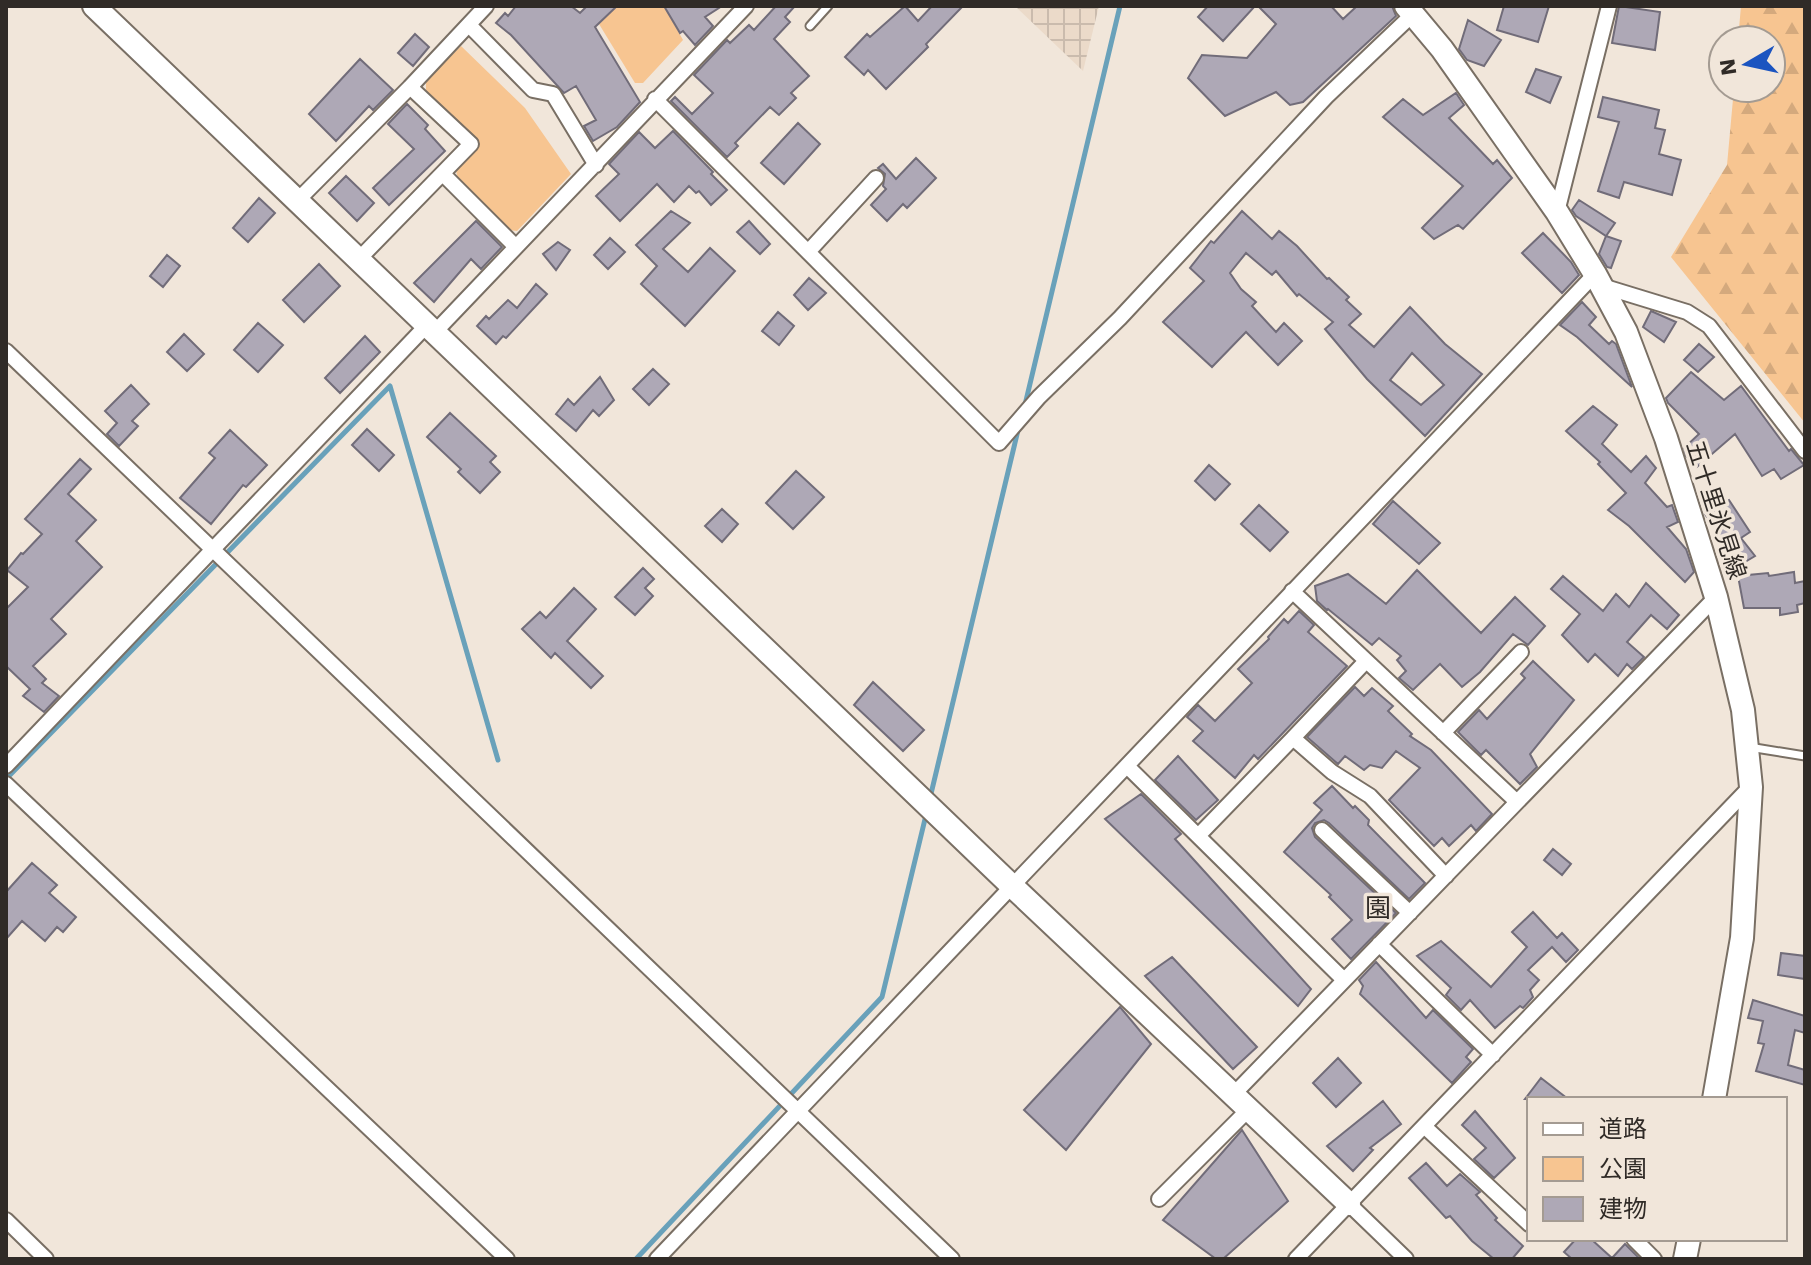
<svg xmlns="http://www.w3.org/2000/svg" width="1811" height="1265" font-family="'Work Sans','Noto Sans JP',sans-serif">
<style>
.industrial{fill:url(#industrial-grid)}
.green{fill:#f7c591}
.forest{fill:url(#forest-firs)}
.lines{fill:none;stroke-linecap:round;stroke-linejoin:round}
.stream{stroke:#69a1ba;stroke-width:5}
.building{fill:#aea8b6;stroke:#716c79;stroke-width:2;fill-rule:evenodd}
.lane-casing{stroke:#796f64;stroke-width:11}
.street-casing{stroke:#796f64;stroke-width:18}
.secondary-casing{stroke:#796f64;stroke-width:26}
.lane{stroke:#fff;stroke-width:7}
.street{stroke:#fff;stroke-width:14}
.secondary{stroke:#fff;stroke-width:22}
.labels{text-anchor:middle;stroke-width:7;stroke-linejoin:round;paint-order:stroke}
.street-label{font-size:24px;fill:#302b27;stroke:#f1e6da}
.neighbourhood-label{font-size:26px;fill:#302b27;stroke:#f1e6da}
</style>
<defs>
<pattern id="industrial-grid" width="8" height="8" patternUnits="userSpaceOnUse" patternTransform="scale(2)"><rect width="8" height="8" fill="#ebdac9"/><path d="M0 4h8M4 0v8" fill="none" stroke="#cabbad"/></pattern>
<pattern id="forest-firs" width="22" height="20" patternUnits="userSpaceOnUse" patternTransform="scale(2)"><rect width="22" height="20" fill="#f7c591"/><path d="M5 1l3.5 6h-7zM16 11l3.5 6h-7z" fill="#d4a97d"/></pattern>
</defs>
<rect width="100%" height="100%" fill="#f1e6da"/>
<path class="industrial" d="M1015,6H1099L1083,71Z"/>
<path class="green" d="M617,6H664L683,40L643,83H635L599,24Z
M461,46L525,108L571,174L517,231L509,230L458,179L456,171L479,146L426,93V81Z"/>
<path class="forest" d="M1741,6H1805V423L1671,257L1727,165L1734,88H1771V40H1738Z"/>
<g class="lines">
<path class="stream" d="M1024,409L1120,6
M6,779L390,386L498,760
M930,798L1019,426
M636,1259L882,997L926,815"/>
</g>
<path class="building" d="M516,6H571L580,13L587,6H617L595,27L640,102L617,127L593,141L584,126L596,120L576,86L564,93L511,35L496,23L505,13L508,16Z
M664,6H722L705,17L713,26L695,45L683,31L680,33Z
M776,6H795L785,17L790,22L774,39L809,76L791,93L796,98L779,115L770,107L735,143L738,146L727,157L671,101L675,97L692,114L713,93L694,75L727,40L730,43L749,25L754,30Z
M905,6L918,21L932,6H963L926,44L928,47L886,89L868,70L864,75L845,57L867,34L870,37Z
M1208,6H1255L1223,41L1198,17Z
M1258,6H1331L1343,19L1357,6H1392L1396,16L1303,102L1290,105L1276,92L1225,116L1188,78L1202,55L1247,58L1276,24Z
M1504,6H1549L1538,42L1497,30Z
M1619,6L1660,12L1655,50L1612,43Z
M1468,20L1501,40L1484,66L1467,60L1459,49Z
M415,34L429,47L413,66L398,53Z
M360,59L393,90L373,110L369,106L336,141L309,114Z
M1536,69L1561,77L1550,103L1526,92Z
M1456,93L1464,105L1449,118L1493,164L1497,160L1512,178L1463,229L1458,225L1434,239L1422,228L1463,186L1383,117L1403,99L1423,115Z
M1603,97L1659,110L1655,128L1665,130L1659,154L1681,160L1672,195L1624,182L1619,198L1598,191L1619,122L1598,117Z
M407,104L428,125L425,129L445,151L389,205L373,188L414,149L388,124Z
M798,123L820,144L784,184L761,163Z
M673,131L713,172L711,174L727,190L711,205L699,191L696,193L689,186L674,202L657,184L620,221L596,196L619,174L609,164L639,132L655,148Z
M916,158L936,178L907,208L903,204L887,221L871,205L886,189L883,186L885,174L878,168L883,164L896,179Z
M346,176L374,203L357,221L329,193Z
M259,198L275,213L248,242L233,228Z
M1579,200L1615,223L1606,236L1576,216L1572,210Z
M671,211L690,223L663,249L688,272L710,248L735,271L685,326L641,284L657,266L636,245Z
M1242,211L1272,239L1279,231L1297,246L1327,279L1329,278L1349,297L1346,300L1361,314L1349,325L1374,347L1410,307L1445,344L1482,374L1425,436L1367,379L1325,329L1333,322L1299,294L1297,296L1276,271L1272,275L1246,253L1230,273L1241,289L1256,302L1252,306L1276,332L1284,323L1302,341L1278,365L1246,332L1212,367L1163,322L1204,281L1190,268L1211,241L1214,243ZM1412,353L1444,385L1421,405L1390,380Z
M476,221L502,247L481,269L471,259L434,302L414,283Z
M749,221L770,244L760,254L737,232Z
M1543,233L1571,262L1579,275L1562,293L1522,253Z
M1606,236L1621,241L1611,268L1607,267L1599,254Z
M610,238L625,252L608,269L594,255Z
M558,242L570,250L556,270L543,254Z
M167,255L180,266L163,287L150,276Z
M319,264L340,286L304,322L283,300Z
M809,278L826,293L808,310L794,295Z
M536,284L547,294L506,338L503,336L496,344L477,326L486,316L489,319L508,300L517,308Z
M1582,302L1596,317L1589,325L1609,344L1612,341L1616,344L1632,387L1577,337L1560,325Z
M1651,311L1676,322L1664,342L1643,327Z
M778,312L794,326L779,345L762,331Z
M258,323L283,345L258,372L234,350Z
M184,334L204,354L187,371L167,352Z
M365,336L380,352L340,393L325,378Z
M1699,344L1714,357L1698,372L1684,360Z
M653,369L669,384L649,405L633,389Z
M1691,372L1724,400L1741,386L1789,451L1791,449L1804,465L1781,479L1774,469L1762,476L1735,434L1697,467L1686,456L1684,448L1699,434L1668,403L1666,398Z
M600,377L614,400L599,416L593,410L576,431L556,414L568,399L574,405Z
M131,385L149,404L132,421L138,426L119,446L107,434L117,423L105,411Z
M1593,406L1617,425L1602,444L1631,472L1646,456L1656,468L1645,483L1667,507L1672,505L1678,522L1667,527L1686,549L1694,572L1685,582L1629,526L1608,510L1626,493L1598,464L1600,462L1566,431Z
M450,413L496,456L490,462L500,472L480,493L458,472L461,469L427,437Z
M367,429L394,455L379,471L352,445Z
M230,430L267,465L246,487L243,485L211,524L180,498L215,458L209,453Z
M80,459L91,469L68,494L96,520L76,541L102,567L51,619L66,634L33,666L46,679L42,683L59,696L44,712L23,696L30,689L6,666V609L28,587L7,570L21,553L23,554L42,534L25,519Z
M1209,465L1230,484L1215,500L1195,481Z
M796,471L824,497L793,529L766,503Z
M1729,500L1750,532L1741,538L1755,556L1740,565L1705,514Z
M1393,501L1440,543L1419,564L1373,524Z
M1259,505L1288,532L1270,551L1241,524Z
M722,509L738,524L722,542L705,526Z
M643,568L654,579L645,588L653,596L635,615L615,597Z
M1417,570L1481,633L1515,597L1545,626L1528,645L1513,634L1480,672L1462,687L1440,664L1413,690L1399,678L1406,671L1397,660L1401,656L1379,638L1372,645L1328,609L1327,610L1317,601L1315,586L1348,574L1386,604Z
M1794,572L1795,583L1805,581V603L1797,605L1798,612L1780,615V608H1744L1738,576L1768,573L1769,576Z
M1563,576L1603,611L1616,594L1629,607L1646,583L1679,615L1667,629L1651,615L1627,642L1644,657L1632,669L1627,664L1618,676L1595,654L1588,662L1562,635L1580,614L1551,589Z
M574,588L596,609L567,641L603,676L591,688L555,653L551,658L522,629L540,612L546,618Z
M1299,611L1314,625L1308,632L1347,666L1258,759L1254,755L1235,778L1193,741L1203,731L1187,717L1198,705L1215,721L1252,683L1238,669L1269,639L1268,637L1284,619L1288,623Z
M1533,661L1574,700L1530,754L1537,767L1520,784L1486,750L1481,755L1458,732L1479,710L1487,719L1525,678L1521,674Z
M873,682L924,730L903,751L854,705Z
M1355,687L1364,696L1372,688L1393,706L1388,711L1412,734L1410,736L1431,750L1492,814L1476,831L1471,825L1449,846L1442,838L1434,846L1389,800L1420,768L1396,751L1382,768L1370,765L1364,770L1345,756L1338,764L1307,737Z
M1178,756L1218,800L1196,820L1155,780Z
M1332,786L1353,808L1355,806L1369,820L1368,825L1425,883L1409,899L1329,823L1324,820L1315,823L1312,828L1315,837L1396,913L1351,959L1332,939L1352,920L1329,897L1331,895L1284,852L1322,810L1314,803Z
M1141,794L1181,834L1175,839L1311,989L1298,1006L1105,819Z
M1553,849L1571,864L1562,875L1544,860Z
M32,863L57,885L49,893L76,917L63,932L57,927L45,941L22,921L6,939V892Z
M1533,912L1557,938L1562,933L1578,950L1566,962L1552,947L1528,970L1539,980L1530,990L1533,997L1523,1008L1520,1006L1495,1028L1470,1000L1461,1010L1446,995L1451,988L1417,956L1441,941L1491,987L1527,947L1512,932Z
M1781,953L1805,956V979L1778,975Z
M1172,957L1257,1047L1233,1069L1145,976Z
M1376,962L1426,1018L1433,1010L1473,1049L1466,1057L1471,1062L1452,1083L1360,994L1363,986L1359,980Z
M1753,1000L1805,1016V1033L1795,1030L1788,1065L1805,1070V1085L1756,1071L1764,1044L1758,1043L1763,1021L1748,1018Z
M1120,1007L1151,1044L1066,1150L1024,1110Z
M1338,1058L1361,1083L1336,1107L1313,1083Z
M1541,1078L1568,1099H1525Z
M1383,1101L1401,1124L1370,1148L1373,1150L1353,1171L1327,1146Z
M1475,1111L1515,1158L1494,1178L1474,1159L1486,1148L1462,1125Z
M1242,1130L1288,1201L1223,1259H1216L1163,1220Z
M1426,1163L1447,1186L1460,1174L1480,1192L1476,1195L1497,1218L1495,1220L1523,1246L1512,1259H1494L1472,1241L1450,1216L1446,1218L1409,1178Z
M1576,1239H1591L1612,1258L1625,1244L1640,1259H1572L1564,1252Z"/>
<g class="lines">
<g class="lane-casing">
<path id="lane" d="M810,26L828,6
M1749,747L1805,756"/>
</g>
<g class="street-casing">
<path id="street" d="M469,25L533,90L553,94L596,165
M655,99L999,443L1039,397L1120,318L1326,97L1412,15
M443,174L515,246
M297,201L410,87
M1557,212L1609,6
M808,252L876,178
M358,260L471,144L410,87L486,6
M1602,286L1687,312L1709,326L1805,451
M434,333L746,6
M6,351L952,1259
M1292,591L1517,802
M1366,661L1293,738L1332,772L1370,796L1446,876
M1443,733L1521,652
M6,766L427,325
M1127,766L1344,980
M6,784L507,1259
M1322,830L1410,913
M1198,836L1293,738
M1379,944L1493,1055
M1234,1094L1716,597
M1424,1126L1529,1224
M1159,1199L1249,1109
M1349,1204L1406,1259
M6,1220L46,1259
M1634,1239L1654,1259
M657,1259L1595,274
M1296,1259L1750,787"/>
</g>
<g class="secondary-casing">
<path id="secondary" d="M94,6L1012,886L1349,1204
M1406,6L1442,49L1557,212L1595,274L1626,332L1666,438L1716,597L1743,710L1751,787L1742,938L1714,1099
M1685,1259L1689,1239"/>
</g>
<use href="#lane" class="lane"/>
<use href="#street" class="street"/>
<use href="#secondary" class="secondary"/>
</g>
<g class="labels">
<g class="street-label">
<text transform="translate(1716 510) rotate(72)" y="8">五十里氷見線</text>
</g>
<g class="neighbourhood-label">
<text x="1378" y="917">園</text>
</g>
</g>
<rect width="1811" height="1265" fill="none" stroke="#302b27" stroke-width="16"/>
<rect x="1527" y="1097" width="260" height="144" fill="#f1e6da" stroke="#a49b92" stroke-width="2"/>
<rect x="1543" y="1123" width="40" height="12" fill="#ffffff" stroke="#a49b92" stroke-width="2"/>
<text x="1599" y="1137" font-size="24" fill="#302b27">道路</text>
<rect x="1543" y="1157" width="40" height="24" fill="#f7c591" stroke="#a49b92" stroke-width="2"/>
<text x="1599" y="1177" font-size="24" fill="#302b27">公園</text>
<rect x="1543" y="1197" width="40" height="24" fill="#aea8b6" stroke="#a49b92" stroke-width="2"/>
<text x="1599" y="1217" font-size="24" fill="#302b27">建物</text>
<g transform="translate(1747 64) rotate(261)"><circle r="38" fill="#f1e6da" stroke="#a49b92" stroke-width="2"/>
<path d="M0-6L14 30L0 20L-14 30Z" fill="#1b54c0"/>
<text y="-12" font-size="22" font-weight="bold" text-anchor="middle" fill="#302b27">N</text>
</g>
</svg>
